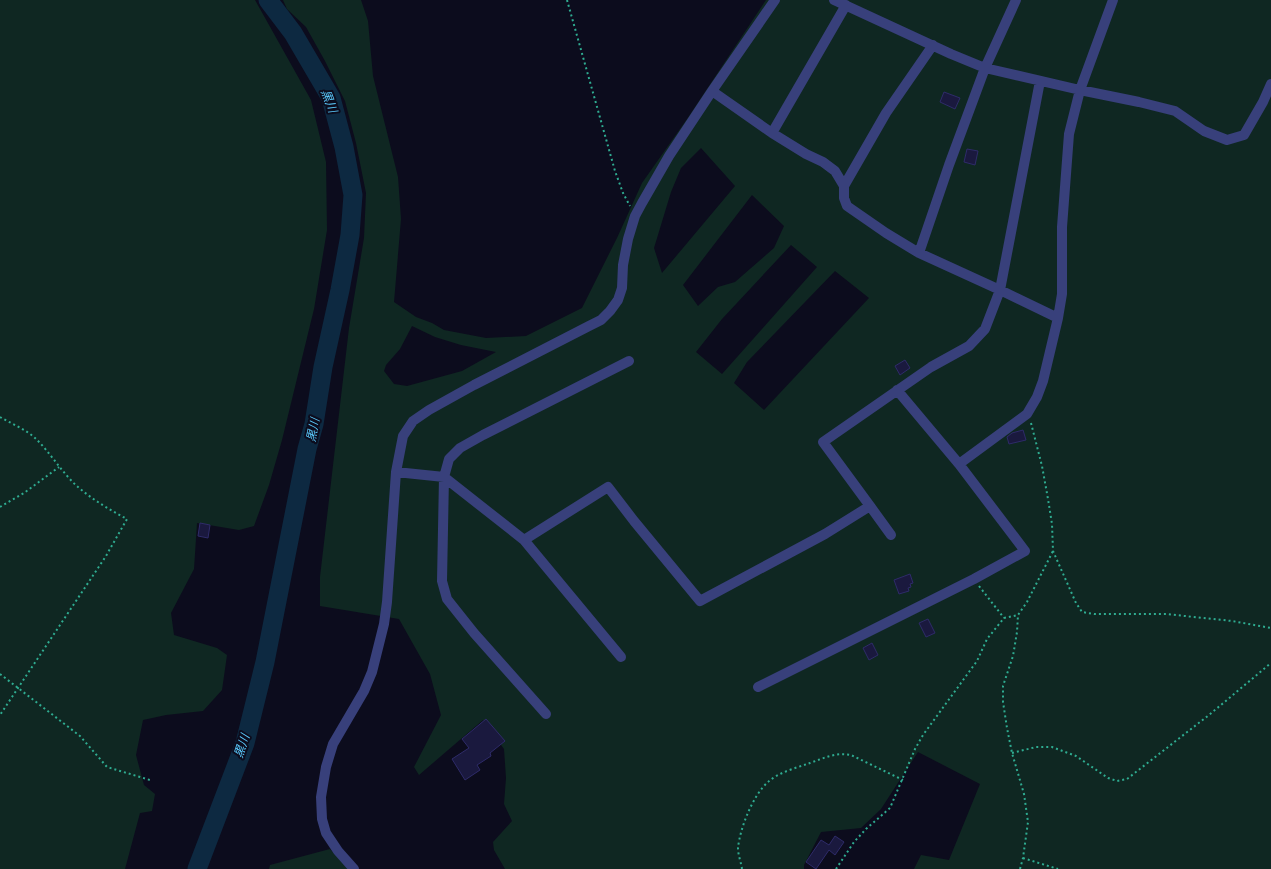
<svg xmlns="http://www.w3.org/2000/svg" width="1271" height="869" font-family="Overpass,'Noto Sans JP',sans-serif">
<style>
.green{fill:#0f2722;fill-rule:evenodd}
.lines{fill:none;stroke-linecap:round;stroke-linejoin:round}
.river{stroke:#0d2941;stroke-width:19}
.building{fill:#1a193e;stroke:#2e2b69}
.path{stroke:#2fac91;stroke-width:2;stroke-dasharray:2 3;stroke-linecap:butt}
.minor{stroke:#38407b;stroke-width:10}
.labels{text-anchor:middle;stroke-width:4;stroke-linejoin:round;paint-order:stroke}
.water-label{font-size:12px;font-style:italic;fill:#5ac9fb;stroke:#0c0c1d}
</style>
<rect width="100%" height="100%" fill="#0c0c1d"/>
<path class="green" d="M0,0H255L311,100L326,162L327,230L314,309L282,440L269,485L254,526L239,530L197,523L194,569L171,613L174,635L217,648L227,655L222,690L203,711L166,715L143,720L136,755L144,785L155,794L152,811L140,813L125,869H0Z
M283,0H361L368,21L373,76L398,177L401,219L394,302L416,317L432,323L444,330L486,338L526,336L582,308L617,238L642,183L687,119L766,0H1271V869H914L921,855L949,860L980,784L918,752L881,809L861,828L821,832L804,865V869H505L494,850L493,842L512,821L504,804L506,778L504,749L483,720L419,775L414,767L441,715L430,674L399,619L320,606V577L349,328L364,238L366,193L356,143L345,101L325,61L306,27L287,9ZM701,148L735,186L662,273L654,248L671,192L681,168ZM752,195L784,226L774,248L735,282L718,287L698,306L683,285ZM791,245L817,267L722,374L696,352L722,319ZM835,271L869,298L764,410L734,383L747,362ZM412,326L435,337L461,345L496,352L462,371L407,386L394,384L384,371L386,365L400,349Z
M330,849L348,869H269L270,865Z"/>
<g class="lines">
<path class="river" d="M197,869L245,743L265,662L307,449L314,424L323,367L340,290L350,235L353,195L344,147L331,98L293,33L268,0"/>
</g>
<path class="building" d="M944,92L960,98L955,109L940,102Z
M967,149L978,151L975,165L964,162Z
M905,360L910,368L900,375L895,366Z
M1023,430L1026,440L1009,444L1007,437L1012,433Z
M200,523L210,525L208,538L198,536Z
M910,574L913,583L910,584L911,587L908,588L909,591L899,594L894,580Z
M928,619L935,633L926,637L919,623Z
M872,643L878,655L869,660L863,648Z
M486,719L505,741L490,753L491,756L477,765L480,770L465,780L452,759L469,748L462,739Z
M835,836L844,842L835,855L829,850L816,869L806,862L821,840L829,845Z"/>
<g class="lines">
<path class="path" d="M567,0L615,171L623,193L630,206
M0,417C12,424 25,429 35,438C50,452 62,473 78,487C93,500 110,510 127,519L106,556L0,715
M1031,423L1042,466L1048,499L1052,524L1053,551L1076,603L1082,612L1094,614H1166L1232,621L1271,628
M0,507L24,493L59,467
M979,586L1004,618
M0,674L80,736L107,767L150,780
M1012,753L1036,747H1052L1076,756L1108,778L1117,781L1127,779L1209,715L1271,663
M1023,858L1058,869
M742,869C741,862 738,855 738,848C740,828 753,795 768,782C779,772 796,768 810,763C824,758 836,752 851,755L903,780
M836,869L854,842L866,829L890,808L915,749L923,735L977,661L987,639L1004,618L1018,615
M1020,869L1023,858L1028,822L1024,794L1012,753L1007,728L1003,702V686L1013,656L1017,632L1018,615L1027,602L1053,551"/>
<path class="minor" d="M834,0L951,54L985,68L1080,90L1139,102L1175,111L1204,131L1227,140L1244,135L1263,102L1271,84
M712,91L772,133L806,154L823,162L835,171L844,186V198L847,206L886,233L919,253L1000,290L1058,318
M772,133L846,5
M844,186L886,113L933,45
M919,253L949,165L985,68L1016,0
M897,390L959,464L1027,414L1037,397L1043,381L1058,318L1062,294V227L1069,134L1080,90L1113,0
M396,472L444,477L524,540L608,487L634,521L700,601L825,534L870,506L823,442L931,367L969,346L985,329L1000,290L1040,81
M870,506L891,535
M524,540L621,657
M758,687L974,579L1025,551L959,464
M546,714L474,633L447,599L442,581L444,477L449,459L460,448L483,435L629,361
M354,869L338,851L326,833L322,819L321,797L326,767L333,744L364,691L372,672L384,624L387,602L396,472L403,436L413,421L429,410L474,385L589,326L601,320L610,311L618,300L622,288L623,265L628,239L635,216L642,203L669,156L712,91L775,0"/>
</g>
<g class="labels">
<g class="water-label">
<text transform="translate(329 101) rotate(69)" y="4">黒川</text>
<text transform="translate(313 430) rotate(-79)" y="4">黒川</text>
<text transform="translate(242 746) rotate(-72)" y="4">黒川</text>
</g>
</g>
</svg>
